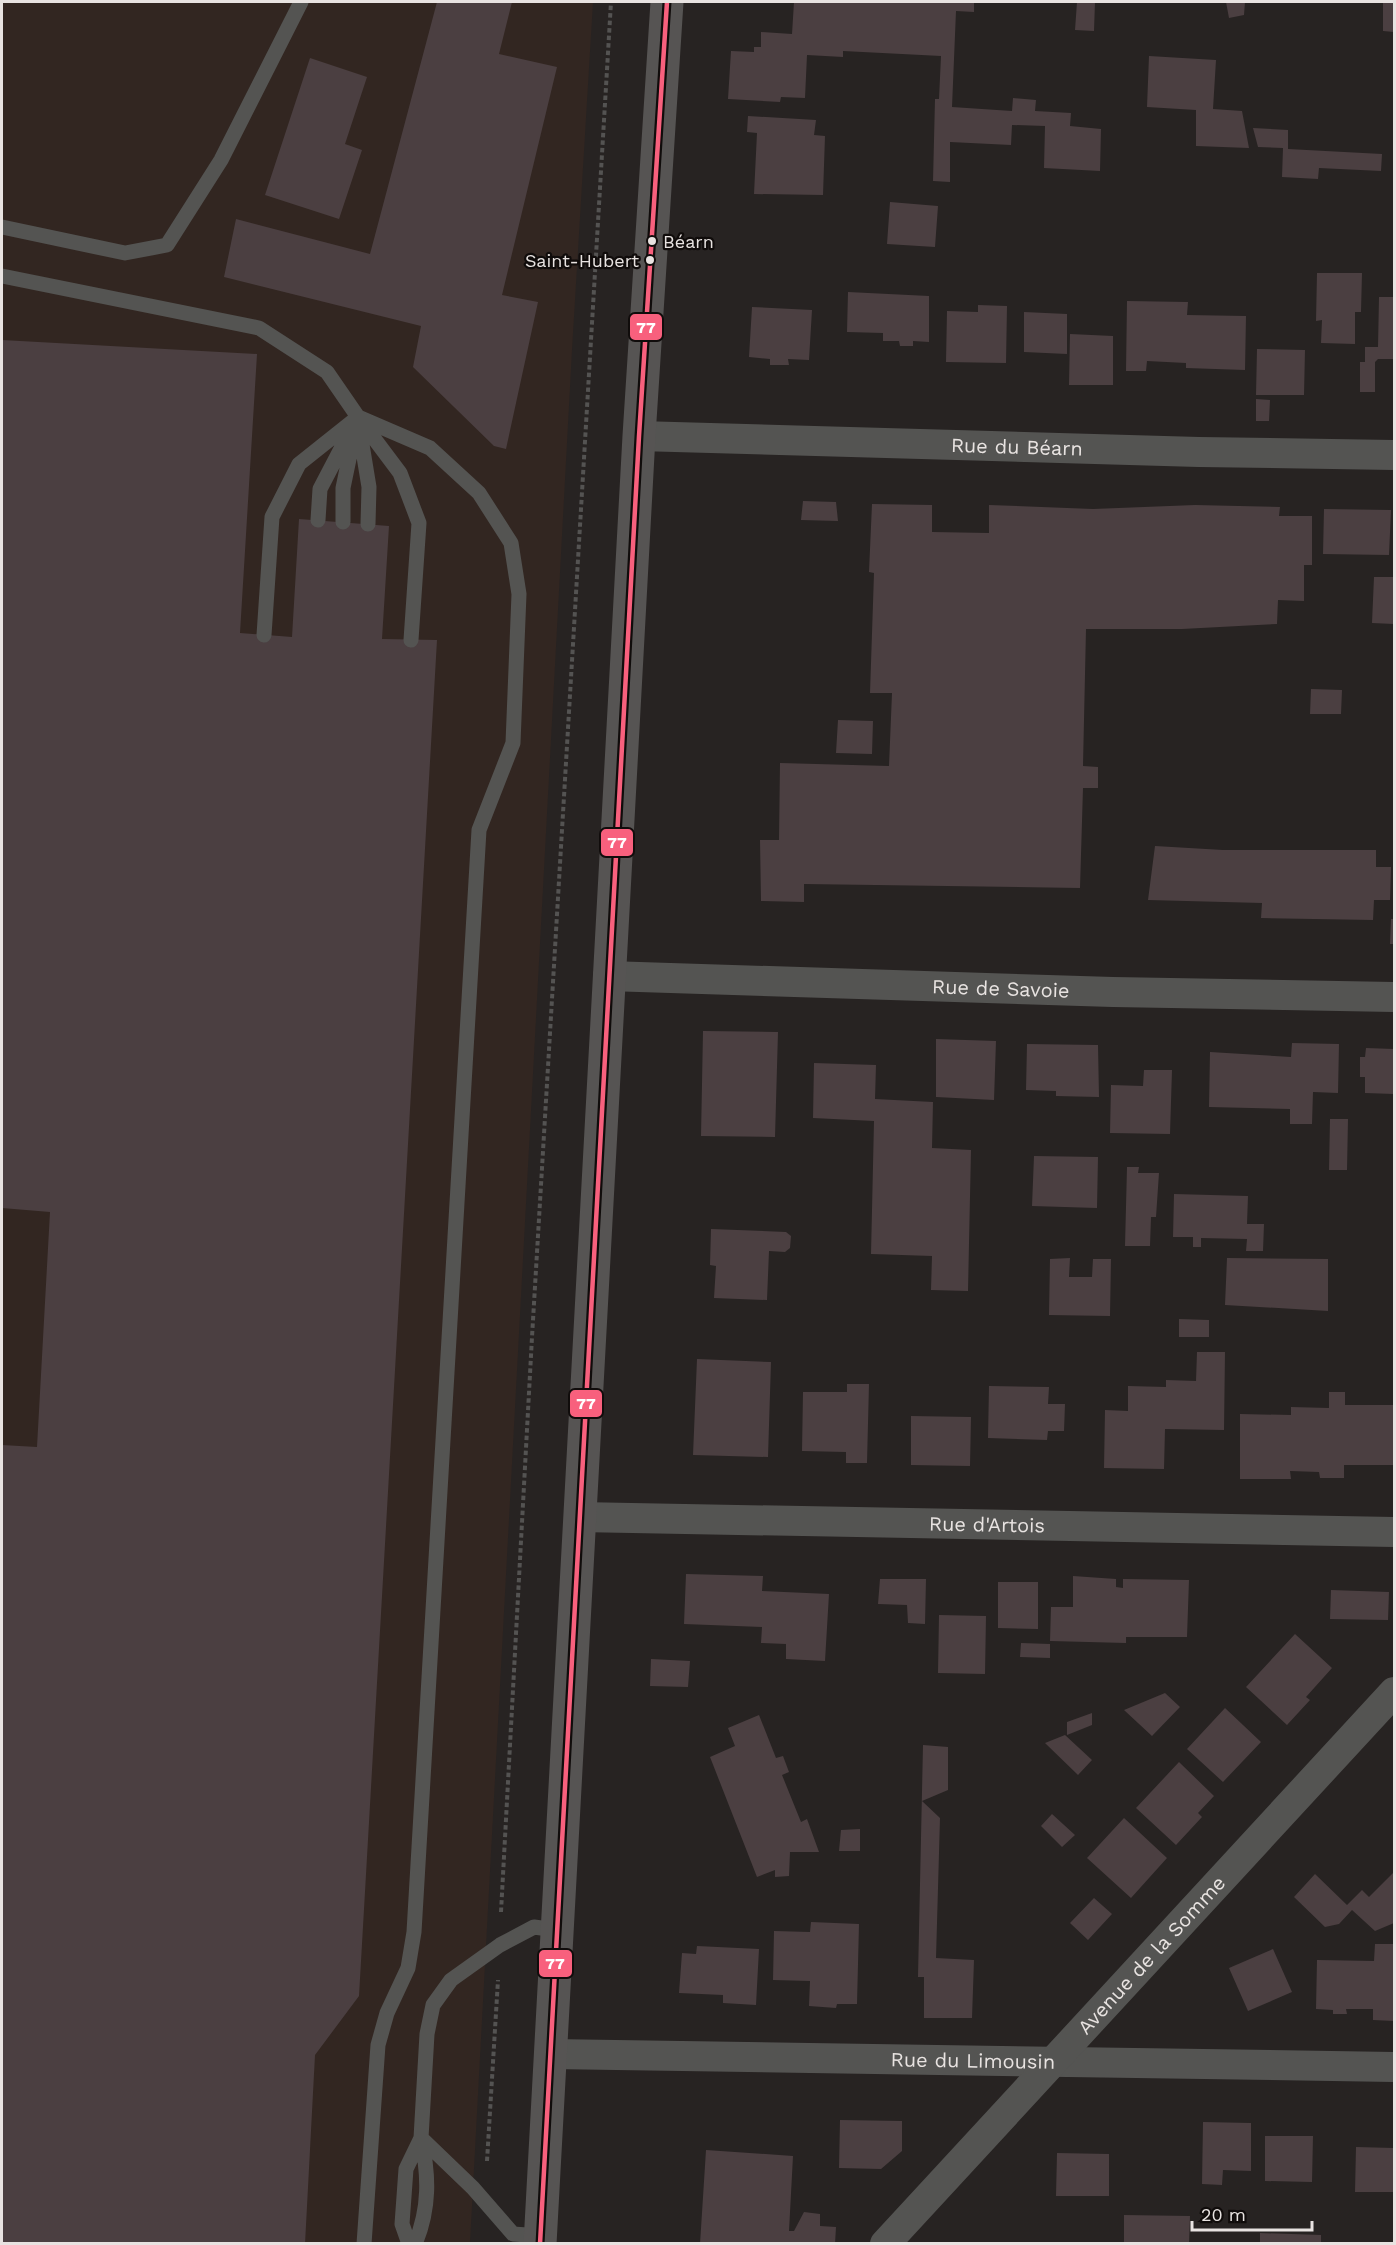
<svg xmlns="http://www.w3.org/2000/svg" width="1396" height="2245" font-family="'Work Sans',sans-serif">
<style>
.built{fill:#322621}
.building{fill:#4b3f41}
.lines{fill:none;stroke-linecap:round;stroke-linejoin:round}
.path{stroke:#545352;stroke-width:4;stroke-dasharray:4.5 3;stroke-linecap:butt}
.lane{stroke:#545452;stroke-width:15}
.street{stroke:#545452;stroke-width:30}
.secondary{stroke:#565453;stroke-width:33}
.bus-1-casing{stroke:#100c0b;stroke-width:9}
.bus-1{stroke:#f8607d;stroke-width:4.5}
.bus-dot{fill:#e8e3e1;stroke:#100c0b;stroke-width:2}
.labels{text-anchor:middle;stroke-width:4.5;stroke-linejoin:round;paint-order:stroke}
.bus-label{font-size:18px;fill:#e8e3e1;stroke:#100c0b;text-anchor:start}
.street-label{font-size:20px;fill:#e8e3e1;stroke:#100c0b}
.line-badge{stroke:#100c0b;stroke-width:2}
.badge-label{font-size:16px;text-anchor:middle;font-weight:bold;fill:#fff}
</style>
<rect width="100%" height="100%" fill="#272322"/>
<path class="built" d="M2,2H593L572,350L470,2243L2,2244Z"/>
<path class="building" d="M437,2H512L499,54L557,67L502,295L538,302L506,449L494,446L413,367L421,326L224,277L236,219L370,254Z
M794,2H974V12L956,11L952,107L1012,111L1013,98L1036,100L1035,111L1071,113L1070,126L1101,129L1100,171L1044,168L1045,126L1012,125L1011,145L950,142V182L933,181L935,99H939L941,56L843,51V57L807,55L805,98L781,97L780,102L728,99L731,51L754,52V47H761V32L792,34Z
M1077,2H1095L1094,31L1075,30Z
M1226,2H1245L1244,15L1229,18Z
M1383,2H1394V32L1383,31Z
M1149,56L1216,60L1213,109L1242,111L1249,148L1196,146V110L1147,107Z
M310,58L367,77L345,144L362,150L339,219L265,195Z
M748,116L816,120L814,135L825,136L823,195L754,194L757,133L747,132Z
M1253,128L1288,130V149L1382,154L1381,171L1319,168L1318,179L1282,177L1283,148L1258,147Z
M890,202L938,206L935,247L887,244Z
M1317,273H1362L1361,312H1355V344L1321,343L1322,320L1316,321Z
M848,292L929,296V342L913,341V346H900L899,341H883V333L847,332Z
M1379,297H1394V359H1378L1375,362V392H1360V362H1365V347H1378Z
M1127,301L1188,302L1187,315L1246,316L1245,370L1186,368V363L1147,361L1146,371H1126Z
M978,305L1007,306L1006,363L946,362L947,311L978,312Z
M752,307L812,310L809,360L788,359L789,365H770V359L749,357Z
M1024,312L1067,314V354L1024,352Z
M1070,334L1113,336V385H1069Z
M2,340L257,354L240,633L292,637L299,519L389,526L382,639L437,640L359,1996L315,2055L305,2244H2V1445L37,1447L50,1212L2,1208Z
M1257,349L1305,350L1304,395H1256Z
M1256,399L1270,400L1269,421H1256Z
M803,501L836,502L838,521L801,520Z
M872,504L932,505V532L989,533V505L1093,509L1195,505L1280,507L1279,516H1312V565H1304V601L1278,600L1277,624L1182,629H1086L1083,766L1098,767V788H1083L1080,888L804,884V902L761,901L760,840H779L780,763L889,766L892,693H870L874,573L869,572Z
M1324,509L1391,510L1389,555L1323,554Z
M1374,577H1394V624L1372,623Z
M1311,689L1342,690L1341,714H1310Z
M838,720L873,721L872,754L836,753Z
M1155,846L1223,850H1376V867H1391L1390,900H1374L1373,920L1261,918L1262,903L1148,900Z
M1391,919H1394V944H1390Z
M703,1031L778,1032L775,1137L701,1136Z
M936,1039L996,1041L994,1100L936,1097Z
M1292,1043L1339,1044L1338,1093L1313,1092L1312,1124H1290V1109L1209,1107L1210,1052L1291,1057Z
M1027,1044L1098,1045L1099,1097L1056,1096V1091L1026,1090Z
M1366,1048L1394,1049V1094L1365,1093V1077H1360V1057H1365Z
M814,1063L876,1065L875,1099L933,1102L932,1148L971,1150L968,1291L931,1290L932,1256L871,1254L874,1121L813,1118Z
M1144,1070H1172L1170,1134L1110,1133L1111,1085L1143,1086Z
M1330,1119H1348L1347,1170H1329Z
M1034,1156L1098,1157L1097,1208L1032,1206Z
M1127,1167H1139L1138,1173H1159L1156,1217H1151L1150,1246H1125Z
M1174,1194L1248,1196L1247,1224H1264L1263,1251H1246L1247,1239L1201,1238V1247H1193V1237H1173Z
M711,1229L786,1232L791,1236L790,1248L785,1252L769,1251L767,1300L714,1298L716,1266L710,1265Z
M1070,1258L1069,1277H1092L1093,1259H1111L1110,1316L1049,1315L1050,1259Z
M1227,1258L1328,1259V1311L1225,1305Z
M1179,1319L1209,1320V1337H1179Z
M1197,1352H1225L1224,1430L1165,1429L1164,1469L1104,1468L1105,1410L1128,1411V1386L1166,1387V1380L1196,1381Z
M697,1359L771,1362L768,1457L693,1455Z
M847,1384H869L867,1463H846V1452L802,1451L803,1392H847Z
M989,1386L1049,1387L1048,1404H1065L1064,1431H1048L1047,1440L988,1438Z
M1329,1392H1345V1405H1394V1465H1344V1478H1320L1319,1472L1290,1471L1291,1479H1240V1414L1291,1415V1407L1329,1408Z
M911,1416L971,1417L970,1466L911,1465Z
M686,1574L763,1576L762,1591L829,1594L825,1661L786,1659V1644L761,1643L762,1627L684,1624Z
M1073,1576L1116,1579V1587L1123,1588V1579L1189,1580L1187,1637H1126V1643L1050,1641L1051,1607H1073Z
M880,1579H926L925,1624L908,1623L907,1605L878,1604Z
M998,1582H1038V1629L998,1628Z
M1331,1590L1389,1592L1388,1620L1330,1619Z
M939,1615L986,1616L985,1674L938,1673Z
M1295,1634L1332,1668L1306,1697L1310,1700L1287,1725L1246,1687Z
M1021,1643L1050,1644V1658L1020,1657Z
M651,1659L690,1661L688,1687L650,1686Z
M1165,1693L1180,1707L1152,1736L1124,1710Z
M1225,1708L1261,1742L1223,1782L1187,1749Z
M1092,1713V1725L1067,1735V1722Z
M759,1715L776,1758L783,1756L789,1772L782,1775L801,1822L807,1819L819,1852H790L789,1876L775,1877V1870L757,1877L710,1757L735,1746L728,1728Z
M1065,1735L1092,1760L1078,1775L1045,1743Z
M923,1745L948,1747V1790L922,1801L940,1818L936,1958L974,1960L972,2018H924V1977H918Z
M1179,1762L1214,1796L1198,1813L1202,1817L1176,1845L1136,1808Z
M1052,1814L1075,1835L1062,1847L1041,1826Z
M1124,1818L1167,1858L1131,1898L1087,1858Z
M860,1829V1851H839L841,1830Z
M1394,1872V1923L1375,1931L1352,1910L1339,1924L1325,1927L1294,1897L1315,1874L1347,1905L1362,1890L1369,1897Z
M1094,1898L1112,1914L1088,1940L1070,1923Z
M811,1922L859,1924L857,2004H837L836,2008L809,2006L810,1981L773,1980L774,1931L810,1932Z
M1375,1944H1394V2021L1373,2020V2009H1346L1347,2014H1333V2010L1316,2009L1317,1960L1374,1961Z
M697,1946L759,1949L756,2005L723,2003V1995L679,1993L682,1953L696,1954Z
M1273,1949L1292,1992L1248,2011L1229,1968Z
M840,2120L902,2121V2151L881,2169L839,2168Z
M1203,2122L1251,2123V2171L1223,2170L1222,2185L1202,2184Z
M1265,2136H1313L1312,2182L1265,2181Z
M1356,2147L1394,2148V2192H1355Z
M706,2150L793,2156L789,2231H794L804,2212L820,2214V2226L836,2227L835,2244H700Z
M1057,2153L1109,2154V2196H1056Z
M1124,2215L1190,2216L1189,2244H1124Z
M1260,2233L1321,2235V2244H1260Z"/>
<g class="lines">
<path class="path" d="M501,1912L532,1337L611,2
M487,2161L498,1980"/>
<path class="lane" d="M2,227L125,253L167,245L221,160L301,2
M2,276L259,328L327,372L358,417L430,448L479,493L511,543L519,594L513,743L479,830L414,1932L408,1968L387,2013L378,2045L364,2244
M358,417L400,473L419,523L411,640
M358,420L369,487L368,524
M318,520L320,489L355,422
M343,522V488L354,435
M264,635L272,517L299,464L358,417
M421,2138L473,2188L513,2234L541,2236
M409,2244L402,2224L406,2169L421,2138L427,2034L433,2005L451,1980L500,1945L534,1927L556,1930
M415,2244C430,2208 429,2175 421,2138"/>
<g class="street">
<path id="s1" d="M639,436L1199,452L1394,455"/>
<path id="s2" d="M608,976L1113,992L1394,997"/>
<path id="s3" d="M579,1517L1394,1532"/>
<path id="s4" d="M550,2054L1394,2067"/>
<path id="s5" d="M885,2244L1394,1692"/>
</g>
<path class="secondary" d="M540,2244L639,436L667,2"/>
<g class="bus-1-casing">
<path id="bus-1" d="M540,2244L639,436L667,2"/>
</g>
<use href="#bus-1" class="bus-1"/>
</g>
<g class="bus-dot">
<circle cx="652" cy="241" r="5"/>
<circle cx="650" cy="260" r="5"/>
</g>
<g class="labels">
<g class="bus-label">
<text x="663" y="248">Béarn</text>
<text x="639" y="267" text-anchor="end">Saint-Hubert</text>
</g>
<g class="street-label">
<text dy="7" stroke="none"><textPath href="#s1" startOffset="378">Rue du Béarn</textPath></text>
<text dy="7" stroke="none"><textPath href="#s2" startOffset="393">Rue de Savoie</textPath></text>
<text dy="7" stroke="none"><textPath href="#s3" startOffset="408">Rue d'Artois</textPath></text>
<text dy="7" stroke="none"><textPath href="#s5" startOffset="393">Avenue de la Somme</textPath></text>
<text dy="7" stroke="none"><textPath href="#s4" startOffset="423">Rue du Limousin</textPath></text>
</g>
</g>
<g class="line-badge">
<rect x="629" y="313" width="34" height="28" rx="6" fill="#f8607d"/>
<rect x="600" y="828" width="34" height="29" rx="6" fill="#f8607d"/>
<rect x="569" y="1389" width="34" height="29" rx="6" fill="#f8607d"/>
<rect x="538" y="1949" width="35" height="29" rx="6" fill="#f8607d"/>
</g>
<g class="badge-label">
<text x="646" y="333">77</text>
<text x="617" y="848">77</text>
<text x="586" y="1409">77</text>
<text x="555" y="1969">77</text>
</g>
<rect width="1396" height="2245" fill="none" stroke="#e8e3e1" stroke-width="6"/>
<path d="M1192 2221v9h120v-9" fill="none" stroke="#e8e3e1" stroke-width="3"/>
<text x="1201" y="2221" font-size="18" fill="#e8e3e1" stroke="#100c0b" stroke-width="4.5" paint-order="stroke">20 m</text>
</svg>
